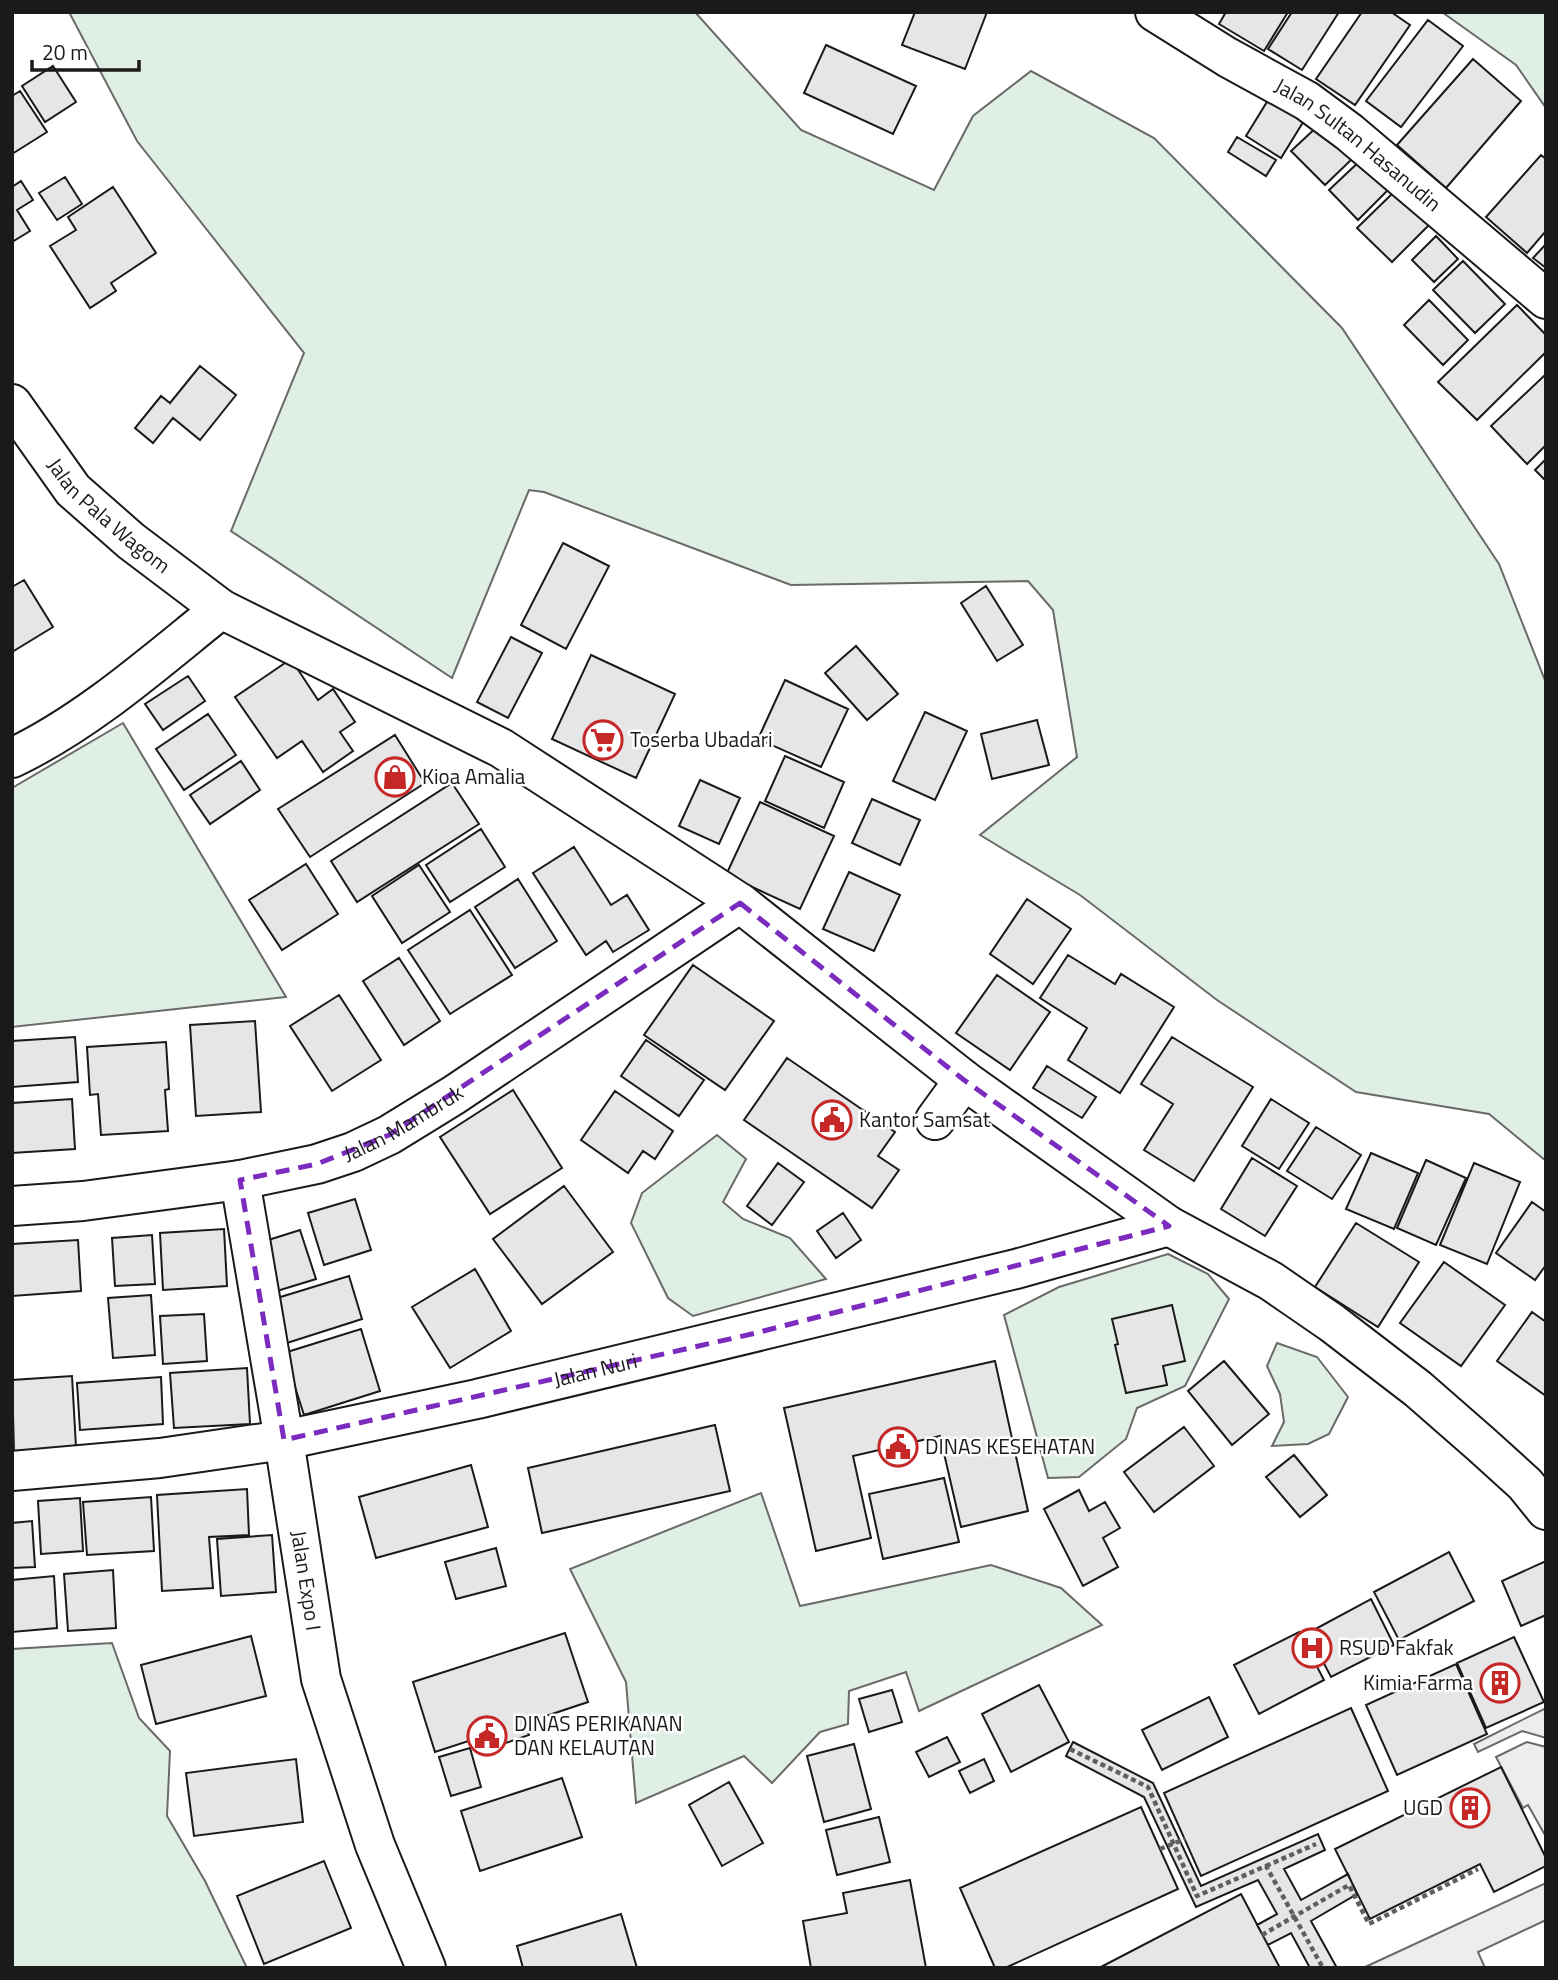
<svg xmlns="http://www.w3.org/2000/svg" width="1558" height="1980" font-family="'Titillium Web',sans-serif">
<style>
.green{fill:#e0efe3;stroke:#6a6a6a;stroke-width:2}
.parking{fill:#ededed;stroke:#6a6a6a;stroke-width:2}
.building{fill:#e6e6e6;stroke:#1a1a1a;stroke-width:2}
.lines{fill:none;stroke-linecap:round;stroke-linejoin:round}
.minor-casing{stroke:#1a1a1a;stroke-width:42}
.major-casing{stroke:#1a1a1a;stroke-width:42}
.path{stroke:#5f5f5f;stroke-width:4.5;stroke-dasharray:5 3.5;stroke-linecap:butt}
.minor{stroke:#fff;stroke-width:38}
.major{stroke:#fff;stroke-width:38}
.marked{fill:none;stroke:#7b2cbf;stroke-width:5;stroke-dasharray:14 9;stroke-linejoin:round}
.labels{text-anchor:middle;stroke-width:5;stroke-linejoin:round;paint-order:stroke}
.street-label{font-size:21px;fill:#1a1a1a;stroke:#fff}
.poi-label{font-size:21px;fill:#1a1a1a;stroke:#fff;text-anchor:start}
</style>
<rect width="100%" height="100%" fill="#fff"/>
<path class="green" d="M69,12H695L801,130L934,190L973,116L1031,71L1154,138L1342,328L1499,564L1546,683V1161L1489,1114L1356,1092L1217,1000L1080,895L980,835L1077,757L1053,610L1028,581L791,585L544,492L529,490L452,678L231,531L304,353L137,141Z
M1442,12H1546V108L1516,65Z
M123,723L286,997L12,1027V788Z
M717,1135L746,1159L723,1202L743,1219L790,1238L826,1279L693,1316L668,1298L631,1223L642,1193Z
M1168,1254L1208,1274L1229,1299L1185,1386L1137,1408L1126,1439L1079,1477L1048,1478L1004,1315L1059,1287Z
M1277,1343L1317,1357L1348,1397L1329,1434L1308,1444L1272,1446L1284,1422L1280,1394L1267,1366Z
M761,1493L800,1606L991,1565L1061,1588L1102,1625L919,1711L906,1672L849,1691L848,1724L820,1732L772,1783L744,1756L636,1803L626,1682L570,1569Z
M112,1643L139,1718L170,1751L167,1816L205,1881L247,1968H12V1649Z"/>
<path class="parking" d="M1546,1708V1738L1522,1731L1478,1752L1474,1744Z
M1527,1742L1546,1747V1837L1528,1805L1523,1808L1496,1757Z
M1546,1883V1920L1478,1952L1485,1968H1363Z"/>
<path class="building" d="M915,12H987L965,69L902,45Z
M1226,12H1288L1264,51L1219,24Z
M1292,12H1339L1302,70L1268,49Z
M1362,12H1391L1410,25L1355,105L1316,79Z
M1428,20L1463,46L1401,127L1366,101Z
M826,45L916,86L893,134L804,93Z
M1473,59L1521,101L1446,188L1397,145Z
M53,66L76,102L45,122L22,86Z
M20,91L47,132L12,154V96Z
M1270,97L1305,119L1281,158L1246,136Z
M1319,125L1352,159L1325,185L1291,151Z
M1237,137L1276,160L1266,176L1228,152Z
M1541,155L1546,159V231L1527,253L1486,217Z
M1362,159L1390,188L1358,220L1329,190Z
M65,177L82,204L57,220L39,193Z
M21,181L33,200L17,210L30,231L12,242V187Z
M113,187L156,253L111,283L116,291L90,308L50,246L76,230L68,217Z
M1396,190L1429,225L1392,262L1357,228Z
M1436,236L1458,259L1434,282L1412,260Z
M1546,244V268L1533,258Z
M1463,261L1505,304L1475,333L1433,290Z
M1429,300L1468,340L1443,365L1404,325Z
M1517,305L1546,335V352L1477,420L1438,382Z
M200,366L236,395L200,440L173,418L153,443L135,428L161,396L170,403Z
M1546,374V445L1527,464L1491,426Z
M1546,459V481L1535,470Z
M563,543L609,566L566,649L521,625Z
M24,580L53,627L12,652V587Z
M986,586L1023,645L997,661L961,603Z
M511,637L542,653L508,718L477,702Z
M856,646L898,694L867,720L825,673Z
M591,655L675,694L636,778L552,739Z
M291,659L318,700L333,689L355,722L340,732L353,751L323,772L302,741L277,758L235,697Z
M188,676L205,701L163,730L145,704Z
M785,680L848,709L821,767L758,739Z
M925,712L967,731L935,800L893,781Z
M208,714L236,755L184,790L156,749Z
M1037,720L1049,765L992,779L981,734Z
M395,735L425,783L310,857L278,809Z
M785,756L844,782L824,828L765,801Z
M241,761L260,790L210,824L190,795Z
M700,780L740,798L719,844L679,826Z
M452,783L479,824L357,902L331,861Z
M872,799L920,820L900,865L852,843Z
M760,802L834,836L800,909L726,875Z
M481,829L505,867L450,902L426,865Z
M574,847L611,905L627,895L649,930L613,952L606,941L586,955L533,873Z
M306,864L338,914L282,950L249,900Z
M419,865L450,912L402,943L372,896Z
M849,872L900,895L874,951L823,929Z
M518,879L557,941L515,968L475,907Z
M1027,899L1071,929L1033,984L990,954Z
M470,910L512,975L450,1014L408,950Z
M1068,955L1115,984L1121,974L1174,1007L1120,1093L1068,1060L1087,1028L1040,998Z
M399,958L440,1021L404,1045L363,981Z
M693,965L774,1021L725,1090L644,1035Z
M997,975L1050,1012L1010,1070L956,1033Z
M339,995L381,1060L332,1091L290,1026Z
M255,1021L261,1112L196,1116L190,1025Z
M75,1037L78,1082L12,1087V1041Z
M1172,1037L1253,1087L1194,1181L1144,1150L1173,1104L1141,1084Z
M646,1040L704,1080L679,1116L621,1076Z
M166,1042L169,1089L165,1090L168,1131L101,1135L98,1094L90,1095L87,1047Z
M787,1058L895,1132L878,1156L899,1170L872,1208L744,1120Z
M1047,1066L1096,1097L1082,1118L1033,1088Z
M513,1090L562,1168L490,1214L440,1137Z
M615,1091L673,1131L655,1159L643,1151L628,1173L581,1140Z
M72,1099L75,1149L12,1153V1103Z
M1271,1099L1309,1123L1279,1169L1242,1146Z
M1316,1127L1361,1155L1332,1199L1287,1171Z
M1371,1153L1418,1173L1394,1229L1346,1209Z
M1252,1158L1297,1186L1265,1236L1221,1209Z
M1426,1160L1466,1178L1436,1245L1397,1228Z
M778,1163L804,1182L772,1225L747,1206Z
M1474,1163L1520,1182L1487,1264L1440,1245Z
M564,1186L613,1252L542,1304L493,1239Z
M355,1199L371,1250L324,1265L308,1213Z
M1532,1202L1546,1212V1265L1535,1280L1496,1253Z
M843,1213L861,1240L836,1258L817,1231Z
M1356,1223L1419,1262L1378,1327L1315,1287Z
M224,1229L227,1286L163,1290L160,1233Z
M300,1230L316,1279L277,1291L262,1242Z
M152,1235L155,1284L115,1286L112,1238Z
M78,1240L81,1291L12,1296V1244Z
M1444,1262L1505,1305L1461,1366L1400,1323Z
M475,1269L511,1331L450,1368L412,1307Z
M349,1276L362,1319L287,1343L274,1299Z
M151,1295L155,1355L113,1358L108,1298Z
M1172,1305L1185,1361L1163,1366L1167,1385L1126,1393L1115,1345L1118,1344L1112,1319Z
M1532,1312L1546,1322V1396L1497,1361Z
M204,1314L207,1361L163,1364L160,1316Z
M361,1329L380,1391L304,1415L284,1353Z
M995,1361L1028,1511L961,1527L940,1436L853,1456L871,1538L816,1551L784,1408Z
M1224,1361L1269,1414L1232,1445L1188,1391Z
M247,1368L250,1424L174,1428L170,1373Z
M72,1376L76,1447L14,1451L12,1380Z
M161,1377L163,1424L80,1430L77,1383Z
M715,1425L730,1491L542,1533L528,1468Z
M1184,1427L1214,1466L1154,1512L1124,1472Z
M1294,1455L1327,1495L1300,1517L1266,1477Z
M471,1465L488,1527L376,1558L359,1497Z
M944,1478L959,1542L883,1559L869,1494Z
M247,1489L249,1535L209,1537L213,1588L162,1591L157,1495Z
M1079,1490L1089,1511L1105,1502L1120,1528L1103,1538L1118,1567L1083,1586L1044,1509Z
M151,1497L154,1551L87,1555L83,1502Z
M80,1498L83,1551L41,1554L38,1501Z
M32,1521L35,1567L12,1568V1523Z
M272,1535L276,1592L221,1596L217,1539Z
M496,1548L506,1586L456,1599L445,1562Z
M1449,1552L1474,1601L1399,1640L1374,1592Z
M1546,1561V1615L1521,1626L1502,1581Z
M113,1570L116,1628L68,1631L64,1574Z
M54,1576L57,1628L12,1632V1580Z
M1371,1599L1394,1645L1331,1677L1308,1633Z
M1299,1632L1324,1680L1259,1714L1234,1665Z
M565,1633L588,1702L525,1723L529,1735L500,1745L496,1732L435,1752L413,1682Z
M251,1636L266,1696L156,1724L141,1665Z
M1514,1637L1544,1702L1486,1728L1457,1663Z
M1456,1664L1487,1734L1397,1775L1366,1705Z
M1039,1685L1069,1742L1011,1772L982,1714Z
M892,1690L902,1722L869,1732L859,1699Z
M1209,1697L1228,1737L1162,1770L1142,1730Z
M1351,1708L1388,1791L1201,1876L1164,1793Z
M947,1737L960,1762L929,1777L916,1752Z
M1073,1742L1153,1783L1201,1886L1318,1834L1325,1850L1284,1869L1301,1900L1348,1874L1357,1894L1311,1921L1337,1968H1310L1291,1933L1268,1945L1257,1925L1277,1914L1258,1880L1196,1907L1144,1797L1066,1756Z
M854,1744L871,1809L824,1822L807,1756Z
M470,1748L481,1787L451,1796L439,1757Z
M296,1759L303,1822L194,1836L186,1773Z
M984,1759L994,1781L970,1793L959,1771Z
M1501,1767L1546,1858V1866L1494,1892L1480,1864L1370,1919L1335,1849Z
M562,1778L582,1837L480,1871L461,1811Z
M729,1782L763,1843L722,1866L689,1805Z
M1141,1807L1178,1889L1005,1968H995L960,1888Z
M879,1817L890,1862L837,1875L826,1830Z
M324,1861L351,1928L264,1964L237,1896Z
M910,1880L926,1968H811L803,1921L847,1913L843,1893Z
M1241,1894L1280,1968H1099Z
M621,1914L637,1968H523L517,1946Z"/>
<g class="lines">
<g class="minor-casing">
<g id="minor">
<path id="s1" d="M1155,12L1227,57L1307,101L1349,132L1546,299"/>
<path d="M935,1120L964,1080"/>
<path id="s2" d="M240,1180L284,1440L321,1679L375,1845L426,1968"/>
<path id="s3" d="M12,1206L83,1201L240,1180L317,1164L353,1152L389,1135L454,1095L740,903"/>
<path id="s4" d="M12,1471L160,1458L284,1440L477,1399L1016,1269L1169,1226"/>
</g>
</g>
<g class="major-casing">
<g id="major">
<path id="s5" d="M12,404L73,490L131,541L221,609L501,748L740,903L964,1080L1169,1226L1271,1281L1332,1323L1418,1389L1482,1445L1525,1484L1546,1510"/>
<path d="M12,758C88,722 156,661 221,609"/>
</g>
</g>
<path class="path" d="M1070,1749L1148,1787L1197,1896L1266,1866L1323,1968
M1160,1849L1185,1839
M1266,1866L1316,1844
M1262,1935L1349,1885L1369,1924L1478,1869"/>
<use href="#minor" class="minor"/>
<use href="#major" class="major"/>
</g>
<path class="marked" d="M740,903L964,1080L1169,1226L756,1333L284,1440L240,1180L317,1164L389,1135Z"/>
<defs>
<g id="supermarket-ring" transform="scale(2.0125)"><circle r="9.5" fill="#fff" stroke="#c62828" stroke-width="1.5"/><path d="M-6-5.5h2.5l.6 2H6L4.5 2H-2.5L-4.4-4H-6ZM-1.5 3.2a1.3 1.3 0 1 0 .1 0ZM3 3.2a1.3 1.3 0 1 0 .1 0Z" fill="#c62828"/></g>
<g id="shop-ring" transform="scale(2.0125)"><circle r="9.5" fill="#fff" stroke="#c62828" stroke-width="1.5"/><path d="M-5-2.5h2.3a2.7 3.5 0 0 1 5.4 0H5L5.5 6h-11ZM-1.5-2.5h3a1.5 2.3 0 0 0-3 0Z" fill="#c62828"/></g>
<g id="civic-ring" transform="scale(2.0125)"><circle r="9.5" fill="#fff" stroke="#c62828" stroke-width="1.5"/><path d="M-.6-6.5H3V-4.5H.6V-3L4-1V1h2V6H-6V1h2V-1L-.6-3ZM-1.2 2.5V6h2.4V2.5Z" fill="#c62828"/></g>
<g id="hospital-ring" transform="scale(2.0125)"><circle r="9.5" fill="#fff" stroke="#c62828" stroke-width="1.5"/><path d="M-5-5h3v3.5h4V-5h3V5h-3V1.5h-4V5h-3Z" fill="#c62828"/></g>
<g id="building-ring" transform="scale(2.0125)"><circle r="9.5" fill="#fff" stroke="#c62828" stroke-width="1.5"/><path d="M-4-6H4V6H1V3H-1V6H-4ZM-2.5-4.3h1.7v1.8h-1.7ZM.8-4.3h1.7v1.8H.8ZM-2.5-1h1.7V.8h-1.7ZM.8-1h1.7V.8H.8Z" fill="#c62828"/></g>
</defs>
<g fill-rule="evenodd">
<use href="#supermarket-ring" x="603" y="740"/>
<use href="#shop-ring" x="395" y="777"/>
<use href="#civic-ring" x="832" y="1120"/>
<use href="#civic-ring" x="898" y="1447"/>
<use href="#hospital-ring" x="1312" y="1648"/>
<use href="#building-ring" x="1500" y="1683"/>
<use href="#civic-ring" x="487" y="1736"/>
<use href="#building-ring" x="1470" y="1808"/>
</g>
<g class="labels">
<g class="street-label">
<text dy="7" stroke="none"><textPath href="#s1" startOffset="243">Jalan Sultan Hasanudin</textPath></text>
<text dy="7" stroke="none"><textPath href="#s5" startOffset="149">Jalan Pala Wagom</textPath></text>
<text dy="7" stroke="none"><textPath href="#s3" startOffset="404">Jalan Mambruk</textPath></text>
<text dy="7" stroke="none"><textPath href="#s4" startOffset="593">Jalan Nuri</textPath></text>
<text dy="7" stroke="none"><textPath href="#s2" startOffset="406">Jalan Expo I</textPath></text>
</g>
<g class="poi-label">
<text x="630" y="747">Toserba Ubadari</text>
<text x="422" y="784">Kioa Amalia</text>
<text x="859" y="1127">Kantor Samsat</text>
<text x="925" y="1454">DINAS KESEHATAN</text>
<text x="1339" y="1655">RSUD Fakfak</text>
<text x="1473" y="1690" text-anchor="end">Kimia Farma</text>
<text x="514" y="1731">DINAS PERIKANAN<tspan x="514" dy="24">DAN KELAUTAN</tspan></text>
<text x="1443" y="1815" text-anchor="end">UGD</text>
</g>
</g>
<rect width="1558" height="1980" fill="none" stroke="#1a1a1a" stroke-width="28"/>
<path d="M32 60v10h107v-10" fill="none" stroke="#1a1a1a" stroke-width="3.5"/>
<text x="42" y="60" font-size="21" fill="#1a1a1a" stroke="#ffffff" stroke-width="5" paint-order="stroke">20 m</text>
</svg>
